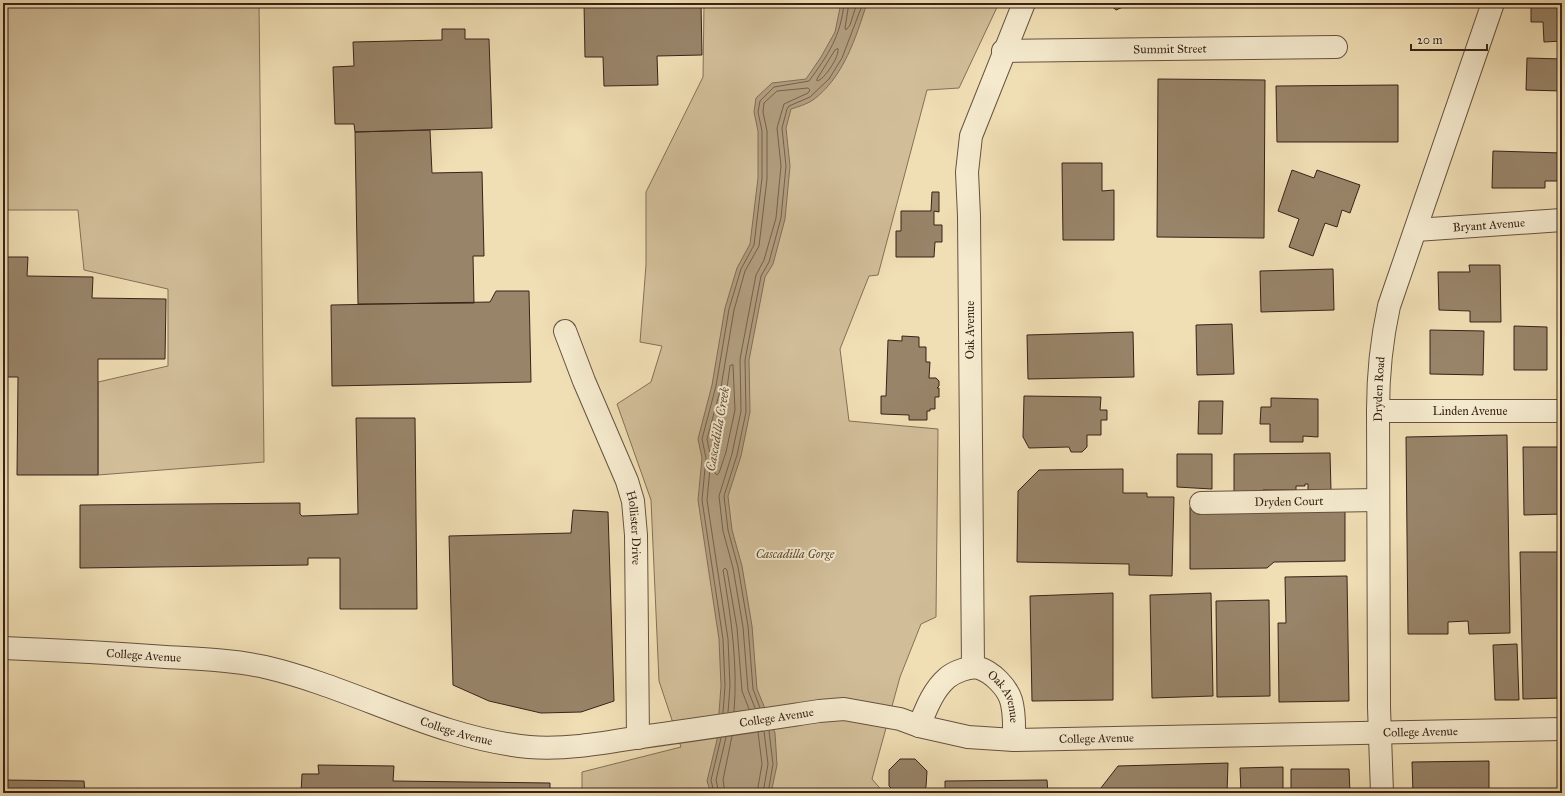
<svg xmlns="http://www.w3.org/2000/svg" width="1565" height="796" font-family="'IM FELL Great Primer',serif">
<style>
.green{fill:#d1be99;stroke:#847058}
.water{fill:#b19e7f;stroke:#816d56}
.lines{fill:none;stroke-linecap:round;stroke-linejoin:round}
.shore{stroke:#74604c;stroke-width:1}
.building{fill:#988469;stroke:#382318}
.minor-casing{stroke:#66523f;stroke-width:24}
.minor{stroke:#f5eace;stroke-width:22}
.labels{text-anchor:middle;stroke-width:4;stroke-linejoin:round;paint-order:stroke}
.street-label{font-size:12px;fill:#382318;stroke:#f5eace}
.park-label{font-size:12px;font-style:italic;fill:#5e4a38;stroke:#f5eace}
.water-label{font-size:13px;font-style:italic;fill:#624e3c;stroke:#f5eace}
</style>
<rect width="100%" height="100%" fill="#f0deb4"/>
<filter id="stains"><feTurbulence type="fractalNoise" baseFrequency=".005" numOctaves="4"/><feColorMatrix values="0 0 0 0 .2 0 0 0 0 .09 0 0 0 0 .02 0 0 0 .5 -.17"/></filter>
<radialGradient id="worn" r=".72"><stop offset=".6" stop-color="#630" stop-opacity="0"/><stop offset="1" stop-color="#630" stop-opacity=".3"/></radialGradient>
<path class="green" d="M3,3H259L264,462L98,475V382L168,366V289L84,270L78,210H3Z
M704,3H999L959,88L927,90L878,275L869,276L840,349L849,421L938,429L936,617L921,624L900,677L872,779L884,793H582V772L681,747L659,681L651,500L617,404L651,382L662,346L640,342L646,265V192L703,77Z"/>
<path class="water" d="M841,3H867C856,37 844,77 813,100C807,104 798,107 791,109L786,128L790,166L785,219L773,264L765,277L749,360L750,412L741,456L728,496L732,530L742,566L752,626L757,689L775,733L777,765L771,793H711L707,781L717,740L721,686L719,639L698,500L702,458L698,439L712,385L725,308L737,268L750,244L758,178V131L754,112L756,98L772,83L806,79L821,57L835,32Z"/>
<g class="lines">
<path class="shore" d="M849,3L845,28L846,30L850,25L857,3
M838,49C840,56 824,80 817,81V79L835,50Z
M733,365L735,410L726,452L719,473L717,475L715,473L717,457L713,439L727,388L730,366Z
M760,708L753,689L748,626L738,567L728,530L724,496L737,455L746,412L745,360L761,276L769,262L781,218L786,166L782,128L787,109L789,106L810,97L829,79L842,58L863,3
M728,712L730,686L728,639L707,500L711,458L707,439L721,387L734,310L745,271L759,246L767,179V131L763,112L764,103L777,91L808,88L810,90L808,93L784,104L777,128L781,166L776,218L764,260L756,275L740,359L741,411L732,454L719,496L723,531L733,568L743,627L748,690L755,708
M734,712C738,664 731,617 723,570L725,568L727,570L737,628L742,691L749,709
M723,713L725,686L723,639L702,500L706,458L702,439L716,386L729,309L741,269L754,245L762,178V131L758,112L760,101L774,87L809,81C828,55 841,36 844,3
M714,793L711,780L721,738
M719,793L716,780L726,737
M725,793L723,780L732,736
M757,793L762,764L758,732
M763,793L768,764L764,731
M768,793L773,764L769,731"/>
</g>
<path class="building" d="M584,3H701L702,55L657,56L658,85L604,86L603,57H585Z
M1108,3H1158L1130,4L1116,10Z
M1424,3H1446L1445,6L1424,7Z
M1542,3H1562V41L1544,42L1543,22H1531V4Z
M442,29H465V39H489L492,128L355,132L354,124H335L333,67L354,66L353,42L442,40Z
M1527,58L1562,59V91L1526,90Z
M1158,79L1265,80L1264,238L1157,237Z
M1398,85V142H1277L1276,86Z
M430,130L432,173L482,172L484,256H473L474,303L358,304L355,132Z
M1493,151L1562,153V181H1545V188H1492Z
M1062,163H1102V191L1114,190V240H1063Z
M1292,170L1314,178L1317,170L1360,185L1350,213L1342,210L1337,227L1325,223L1313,256L1289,247L1299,219L1278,211Z
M932,192H939V212L934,211V225H942V242H935L934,257H896V231H901V211H931Z
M3,257H28L27,276L93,277L92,298L166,299L165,359H98V475H17L18,377H3Z
M1469,265H1500L1501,322H1470V311L1439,310L1438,272H1470Z
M1333,269L1334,310L1261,312L1260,271Z
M496,291H529L531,382L332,386L331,305L490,302Z
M1232,324L1234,374L1197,375L1196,325Z
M1514,326L1547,327V370H1514Z
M1430,330L1484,331L1483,375L1430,374Z
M1133,332L1134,377L1028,379L1027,335Z
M902,336L919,337V347H926V362H930L929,378H936L939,381V386L937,388H939V397H935V409H930V411H927V420H909V415L881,414V396H886L888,340L902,341Z
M1024,396L1101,397L1100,410H1107V420H1101V435H1087V447L1082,452H1071L1069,447L1029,448L1023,437Z
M1271,398L1318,399V437L1303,436V442H1270V424H1260L1261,407H1271Z
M1199,401H1223L1222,434H1198Z
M356,418H415L417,609H340V558H308V565L80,568V505L300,503V514L302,516L358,514Z
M1507,435L1510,633L1469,634L1468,621L1448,622V634H1408L1406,437Z
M1523,447H1562V514L1524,515Z
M1330,453L1331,491L1308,490V484H1305V486H1296V490H1263V494H1234V454Z
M1177,454H1212V489L1177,487Z
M1123,469V493H1147V497H1174L1172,576L1129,575V564L1017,562L1018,491L1039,470Z
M1345,505V561L1274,562L1267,568L1190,569V507Z
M573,510L608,512L614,701L581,712L541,713L489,701L453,685L449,536L571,533Z
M1520,552H1562V698L1523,699Z
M1347,576L1349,701L1279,702L1278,623H1286L1285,577Z
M1113,593V700L1032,701L1030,596Z
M1211,593L1213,696L1152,698L1150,595Z
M1269,600L1270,696L1217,697L1216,601Z
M1517,644L1519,700H1495L1493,645Z
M900,759H915L927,771L926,787L919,793H896L889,786V770Z
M1489,761V793H1413L1412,762Z
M1228,763L1227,793H1097L1118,766Z
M318,765L394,766L393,781L550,783V793H301L302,774H319Z
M1283,767V793H1241L1240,768Z
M1291,769H1349L1350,793H1291Z
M3,780L84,781L85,793H3Z
M1047,780L1048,793H924V789H945V781Z"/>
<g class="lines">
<g class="minor-casing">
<g id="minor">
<path id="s1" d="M1003,51L1336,47"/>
<path id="s2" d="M1416,230L1562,220"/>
<path id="s3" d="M565,331L584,381L627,481L633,501L636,535L638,738"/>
<path id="s4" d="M1378,411H1562"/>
<path id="s5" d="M1201,503L1378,500"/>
<path id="s6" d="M3,648C57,650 111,653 166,657C199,659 233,660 265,667C355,688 436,738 529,747C566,750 604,743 641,737C700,729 759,720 819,711L844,709L900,719L919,726L968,737L1014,740L1562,729"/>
<path d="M973,667L969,216L967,172L971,136L1024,3"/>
<path id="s7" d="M919,726C926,709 933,690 947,678C954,672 969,666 979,668C992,672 1007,687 1011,700C1015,713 1014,726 1014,740"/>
<path id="s8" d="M1382,793L1379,707L1378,411C1378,375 1381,342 1389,306L1493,3"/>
</g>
</g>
<use href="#minor" class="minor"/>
</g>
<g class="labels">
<g class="street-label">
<text dy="4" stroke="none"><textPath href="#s1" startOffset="167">Summit Street</textPath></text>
<text dy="4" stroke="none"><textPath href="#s2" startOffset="73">Bryant Avenue</textPath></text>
<text transform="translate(970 330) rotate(-90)" y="4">Oak Avenue</text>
<text dy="4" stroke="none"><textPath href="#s8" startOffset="404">Dryden Road</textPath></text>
<text dy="4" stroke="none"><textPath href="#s4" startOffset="92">Linden Avenue</textPath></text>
<text dy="4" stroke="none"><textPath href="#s5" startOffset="88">Dryden Court</textPath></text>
<text dy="4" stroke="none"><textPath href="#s3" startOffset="210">Hollister Drive</textPath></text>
<text dy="4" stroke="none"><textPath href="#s6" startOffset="141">College Avenue</textPath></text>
<text dy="4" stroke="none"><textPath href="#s7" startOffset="131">Oak Avenue</textPath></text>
<text dy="4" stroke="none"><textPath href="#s6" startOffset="789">College Avenue</textPath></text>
<text dy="4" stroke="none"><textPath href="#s6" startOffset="465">College Avenue</textPath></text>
<text dy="4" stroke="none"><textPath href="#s6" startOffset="1437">College Avenue</textPath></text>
<text dy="4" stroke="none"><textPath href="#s6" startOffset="1113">College Avenue</textPath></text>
</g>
<g class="park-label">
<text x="795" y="558">Cascadilla Gorge</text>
</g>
<g class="water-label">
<text transform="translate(717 429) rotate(-80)" y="5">Cascadilla Creek</text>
</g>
</g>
<rect width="1565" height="796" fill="none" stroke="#f0deb4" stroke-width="16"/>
<rect x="4" y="4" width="1557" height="788" fill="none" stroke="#382318" stroke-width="2"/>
<rect x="8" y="8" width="1549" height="780" fill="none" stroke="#382318"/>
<path d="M1411 44v6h76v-6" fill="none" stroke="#382318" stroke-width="2"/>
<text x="1417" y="44" font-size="12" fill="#382318" stroke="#f5eace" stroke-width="3" paint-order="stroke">20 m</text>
<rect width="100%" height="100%" filter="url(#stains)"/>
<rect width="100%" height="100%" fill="url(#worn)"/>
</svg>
